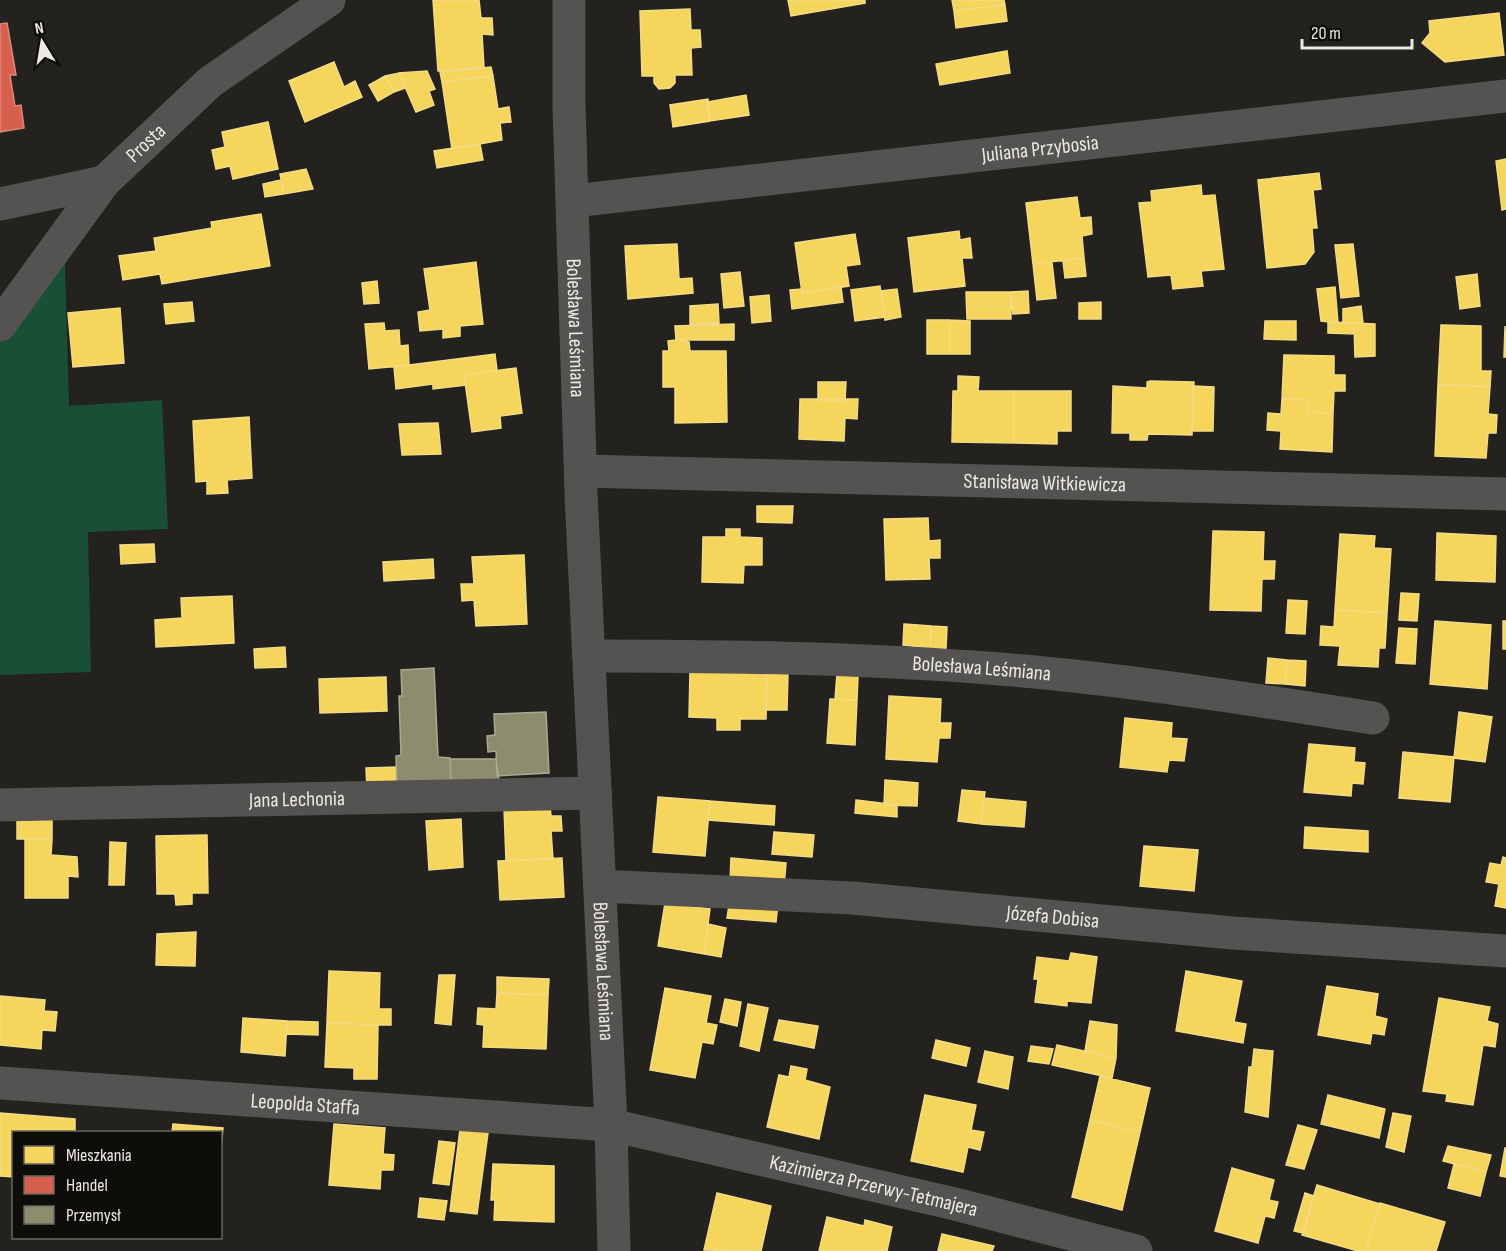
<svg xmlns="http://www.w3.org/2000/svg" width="1506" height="1251" font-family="'Sofia Sans Condensed',sans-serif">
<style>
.forest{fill:#194f35}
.homes{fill:#f6d55c;stroke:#f3db85;stroke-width:1.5}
.shops{fill:#d6604d;stroke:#dd897a;stroke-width:1.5}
.industry{fill:#8c8c6e;stroke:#a9a891;stroke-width:1.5}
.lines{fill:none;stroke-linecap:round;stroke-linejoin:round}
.minor{stroke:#545351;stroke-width:33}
.labels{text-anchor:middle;stroke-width:6;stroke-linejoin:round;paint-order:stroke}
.street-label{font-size:21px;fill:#ece9e4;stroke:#0e0d09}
</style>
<rect width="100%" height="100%" fill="#24221e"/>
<path class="forest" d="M64,236L69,406L162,400L168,529L88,532L91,672L0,675V325Z"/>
<path class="homes" d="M433,0H479L481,18H492L493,35L482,34L484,67L438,71Z
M788,0H865V3L791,16Z
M952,0H1004L1005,5L954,11Z
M1005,5L1007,21L956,28L954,11Z
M690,9L691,30H700L701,47L691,48L692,75H675V83L670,88L659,89L654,83V76H642L640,11Z
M1499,13L1504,55L1445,62L1422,43L1430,33L1429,21Z
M1007,51L1010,73L940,85L936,64Z
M334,62L344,87L355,81L362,97L305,122L289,81Z
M491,67L493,76L442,82L440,72Z
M427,71L435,89L429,91L434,105L416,112L399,73Z
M399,73L405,88L394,92L385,76Z
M385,76L394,92L378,101L369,85Z
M493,76L498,109L509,107L511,122L500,123L502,140L452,149L442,82Z
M746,95L749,115L710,121L707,102Z
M708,99L710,121L673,127L670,105Z
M268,122L278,169L233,179L230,166L216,169L212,150L225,147L222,132Z
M480,144L483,160L437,168L434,151Z
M1506,159V209L1502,210L1496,161Z
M306,169L313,189L284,194L280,174Z
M1319,173L1321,189L1313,190L1317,228H1312L1314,252L1305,264L1267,268L1258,180Z
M281,180L284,194L265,197L263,184Z
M1201,185L1202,196L1215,195L1224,269L1201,271L1203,286L1173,289L1171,275L1148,277L1139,203L1152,202L1151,191Z
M1077,197L1080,218L1091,217L1092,234L1082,236L1084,258L1033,264L1026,203Z
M261,214L270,266L162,284L160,274L123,280L119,256L156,251L154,238L212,228L211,222Z
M959,231L960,240L970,238L972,258H962L965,286L914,292L908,238Z
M855,234L860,264L846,266L849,286L802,293L795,243Z
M677,244L679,279L692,278L693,293L628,299L625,246Z
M1353,244L1359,296L1341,298L1335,245Z
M1084,258L1086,276L1065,278L1063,261Z
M476,262L483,324L460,326V336L443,338V329L420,331L418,312L430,310L424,269Z
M1052,262L1056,298L1037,300L1033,264Z
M740,272L744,306L724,308L721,274Z
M1477,274L1480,306L1460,309L1456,277Z
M377,281L379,303L364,304L362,283Z
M880,286L885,317L855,321L851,290Z
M841,287L843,302L792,309L790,290L802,289V293Z
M1335,287L1338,323L1321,321L1317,289Z
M897,289L901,317L885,320L881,291Z
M1028,291L1029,313L1013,314L1011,292Z
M966,292H1011V319H967Z
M769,295L771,321L752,323L750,297Z
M192,302L194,321L166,324L164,304Z
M1101,302V319H1079V303Z
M718,304L719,323L690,324V306Z
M1361,306L1363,323H1343V309Z
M120,308L124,363L73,367L68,313Z
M927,320H950V354H927Z
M950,320L970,321V354H950Z
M1265,321H1296V340L1264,339Z
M1328,322L1354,323L1355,334L1328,333Z
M384,323L385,331L399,330L400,346L408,345L409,365L369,369L365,324Z
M1354,323L1375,324V356L1355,357Z
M734,324V340H676L675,326Z
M1441,325L1481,326V371H1491L1490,387L1438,384Z
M1505,326L1506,357H1504Z
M676,340L689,342L690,351H726L727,422L675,423V387H663V351H669L668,341Z
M495,354L497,370L464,375L466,385L433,389V384L396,389L394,367Z
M1284,355L1334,356V375H1345V391H1334L1333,413L1307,412L1308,400L1282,399Z
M516,368L522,413L500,416L501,428L472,432L464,375Z
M958,376L979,377L978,391H1014V443L952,442L953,391H958Z
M1150,381L1194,382L1192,435L1148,434L1147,440H1130V433H1112L1113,386L1147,388V382Z
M818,382H846L845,401L818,400Z
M1438,384L1490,387L1488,414L1497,415L1496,433H1488L1486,458L1435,456Z
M1193,386L1214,387L1213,431H1192Z
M1014,391H1071V431H1057V444L1014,443Z
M800,399H858L857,419L845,418L844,441L799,439Z
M1282,399L1308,400L1307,412L1333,413L1332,452L1280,449L1281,431L1267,430L1268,413L1281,414Z
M249,417L252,478L227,480L228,493L207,494V481L196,482L193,421Z
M438,423L441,454L402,455L399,424Z
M757,506H793L792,523L757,522Z
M928,518L929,541L940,540V558H929L930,579L886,580L884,519Z
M726,529H740V537L762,538V565H744L743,583L702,582L703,537H726Z
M1213,531L1264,532L1263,561H1275L1274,579H1262L1261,611L1210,610Z
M1437,533L1496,536L1495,582L1436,580Z
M1340,534L1375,536L1374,548L1391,549L1387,613L1335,610Z
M154,544L155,562L121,564L120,545Z
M524,555L527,624L476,626L474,600L462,601L461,584H474L472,557Z
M433,559L434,578L384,581L383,562Z
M1401,593L1419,594L1417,621L1399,620Z
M232,596L234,643L156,647L155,620L182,618L181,598Z
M1288,600L1307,601L1305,634L1286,633Z
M1335,610L1387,613L1385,648H1379L1378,667L1338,665L1340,646L1320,645L1321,626L1334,627Z
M1435,621L1491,625L1487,689L1430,684Z
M1503,621H1506V649H1503Z
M904,624L931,626L930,648L903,645Z
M931,626L947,627L946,649L930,648Z
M1399,628L1417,629L1415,664L1396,663Z
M285,647L286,667L255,668L254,649Z
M1268,658L1287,660L1285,684L1266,683Z
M1287,660L1306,661L1305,686L1285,684Z
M690,671L767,672L766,719H740V730H717V718L689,717Z
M767,672L788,673L787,710H766Z
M837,674L858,676L857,700L835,699Z
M386,677L387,711L320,713L319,679Z
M889,696L941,699L940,723H951L950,738H939L937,762L886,759Z
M830,699L857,700L855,745L827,743Z
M1459,712L1492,717L1485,762L1454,758Z
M1125,718L1172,723L1171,738L1187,739L1184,761L1169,760L1167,772L1120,767Z
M1309,744L1355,748L1354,762L1365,763L1363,784L1352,783L1351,796L1304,792Z
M1403,752L1454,757L1450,802L1399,798Z
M396,767L397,788L367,789L366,768Z
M885,780L918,783L917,806L884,805Z
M962,790L985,792L981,824L958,821Z
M658,797L710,801L705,856L653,852Z
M984,798L1026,802L1024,827L981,824Z
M856,800L897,805V817L855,813Z
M710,801L775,806L774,825L708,820Z
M550,806L551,816H561L562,831H551L553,859L506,861L504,808Z
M52,816V839H17V817Z
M461,819L463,867L429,870L426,821Z
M1305,827L1368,831V852L1304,848Z
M774,832L814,835L812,857L772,854Z
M207,835L208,893H192V904L176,905L175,894H157L156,836Z
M25,839H52L51,855L77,857L78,877L68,876V898H25Z
M110,842L126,843L124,885H109Z
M1144,846L1198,850L1194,891L1140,886Z
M1503,857L1506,858V908L1495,906L1499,884L1486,882L1490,863L1501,865Z
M562,858L564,897L500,900L498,861Z
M731,858L786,863L784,886L730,882Z
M730,899L778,903L776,922L727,918Z
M665,903L710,909L704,954L658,946Z
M708,924L726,928L721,957L704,954Z
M196,932L195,966L156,965L157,934Z
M1071,953L1097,957L1091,1003L1067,1001V1006L1035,1002L1038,979H1034L1037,957L1069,961Z
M329,971L380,973L379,1009H391V1025L327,1023Z
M1186,971L1242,981L1234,1022L1246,1024L1243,1043L1176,1031Z
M439,975H455L451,1025L435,1023Z
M497,977L549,979L548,995L497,993Z
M1327,986L1378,994L1375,1016L1387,1019L1384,1035L1372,1033L1370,1044L1318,1035Z
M665,988L711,996L706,1023L717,1025L713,1044L702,1042L695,1078L650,1070Z
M497,993L548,995L546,1049L483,1047L484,1025L477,1024L478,1008L496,1009Z
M0,996L45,1000L44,1011L57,1012L55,1031L42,1030L41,1049L0,1045Z
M1439,998L1490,1007L1487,1021L1498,1024L1495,1047L1483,1045L1473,1105L1446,1101L1447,1094L1423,1091Z
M725,999L741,1002L737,1026L720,1022Z
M748,1004L768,1008L759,1051L740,1046Z
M243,1018L287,1021L285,1056L241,1052Z
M779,1020L818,1026L814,1048L774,1040Z
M287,1021L318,1022V1035L287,1034Z
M1090,1021L1117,1025L1116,1058L1085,1051Z
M327,1023L378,1025L377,1079H354V1068L325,1067Z
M936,1040L970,1048L966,1066L932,1058Z
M1057,1045L1116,1058L1112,1078L1052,1065Z
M1031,1046L1053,1049L1049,1064L1028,1061Z
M1254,1049L1273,1051L1268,1117L1245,1112L1249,1067H1252Z
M985,1051L1013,1057L1008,1089L978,1082Z
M791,1066L807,1069L805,1080L830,1087L819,1139L767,1127L779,1075L789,1077Z
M1100,1076L1150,1088L1140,1132L1090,1120Z
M925,1095L976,1105L971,1130L984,1132L980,1150L968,1147L963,1172L911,1161Z
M1328,1095L1385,1109L1379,1138L1321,1124Z
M0,1113L75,1119V1132H14V1177L0,1176Z
M1393,1113L1411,1116L1404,1152L1386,1147Z
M1090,1120L1140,1132L1122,1210L1072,1197Z
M173,1124L223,1128L220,1158V1132H172Z
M334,1124L385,1128L383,1154L394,1155L393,1170H381L380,1189L329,1185Z
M1298,1125L1317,1130L1304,1169L1286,1165Z
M460,1129L488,1133L477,1214L450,1211Z
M439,1141L455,1143L449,1185L433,1183Z
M1448,1146L1491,1155L1486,1172L1443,1161Z
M1505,1148H1506V1177L1500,1176Z
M493,1164L554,1166V1222L494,1220L495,1200H491Z
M1454,1164L1486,1172L1480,1196L1448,1188Z
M1232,1168L1274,1180L1269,1200L1278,1202L1274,1218L1265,1216L1258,1243L1215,1231Z
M1317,1185L1380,1204L1366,1251H1358L1302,1235Z
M717,1193L771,1206L761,1251L704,1250Z
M1305,1193L1314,1196L1303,1233L1294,1231Z
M420,1198L447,1201L444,1220L418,1217Z
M1380,1203L1445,1222L1436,1251H1366Z
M827,1217L864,1226L865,1220L892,1227L887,1251H819Z
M942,1234L994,1246L992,1251H938Z"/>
<path class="shops" d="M7,23L16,75H10L15,106L21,105L24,128L0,132V24Z"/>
<path class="industry" d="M434,668L438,757L450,758L451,787L397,788L396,756L401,755L399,696H402L401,670Z
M546,712L549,773L497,776L496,751L488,752L487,736L495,735L494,714Z
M450,759H496L500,786L451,787Z"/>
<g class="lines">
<g class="minor">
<path id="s1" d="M569,0V106L581,493L611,1125L614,1251"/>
<path id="s2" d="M573,201L1506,96"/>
<path d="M0,204L104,182"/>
<path id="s3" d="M0,325L104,182L210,82L329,0"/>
<path id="s4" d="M581,471L1506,494"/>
<path id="s5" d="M589,656C726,656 863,658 1000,669C1125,679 1249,699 1373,718"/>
<path id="s6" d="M0,805L595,793"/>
<path id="s7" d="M600,886L852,898L1233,933L1506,951"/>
<path id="s8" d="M0,1083L611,1125L955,1204L1136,1251"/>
</g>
</g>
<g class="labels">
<g class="street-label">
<text dy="7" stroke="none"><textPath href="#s3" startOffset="234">Prosta</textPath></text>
<text dy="7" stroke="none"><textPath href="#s2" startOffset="470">Juliana Przybosia</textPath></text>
<text dy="7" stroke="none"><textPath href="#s1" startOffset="328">Bolesława Leśmiana</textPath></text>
<text dy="7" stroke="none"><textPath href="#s4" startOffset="464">Stanisława Witkiewicza</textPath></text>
<text dy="7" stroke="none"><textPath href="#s5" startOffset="393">Bolesława Leśmiana</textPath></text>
<text dy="7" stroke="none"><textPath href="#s6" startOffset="297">Jana Lechonia</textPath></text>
<text dy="7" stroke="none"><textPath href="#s7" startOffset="454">Józefa Dobisa</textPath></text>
<text dy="7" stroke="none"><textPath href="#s1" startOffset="972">Bolesława Leśmiana</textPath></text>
<text dy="7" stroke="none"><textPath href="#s8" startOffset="306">Leopolda Staffa</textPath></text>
<text dy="7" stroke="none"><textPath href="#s8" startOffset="882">Kazimierza Przerwy-Tetmajera</textPath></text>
</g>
</g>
<rect x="12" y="1131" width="210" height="108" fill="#0e0d09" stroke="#676561" stroke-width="1.5"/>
<rect x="24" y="1146" width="30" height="18" fill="#f6d55c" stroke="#676561" stroke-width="1.5"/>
<text x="66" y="1161" font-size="18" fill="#ece9e4">Mieszkania</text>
<rect x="24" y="1176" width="30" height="18" fill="#d6604d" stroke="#676561" stroke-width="1.5"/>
<text x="66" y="1191" font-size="18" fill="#ece9e4">Handel</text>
<rect x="24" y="1206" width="30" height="18" fill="#8c8c6e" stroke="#676561" stroke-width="1.5"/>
<text x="66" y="1221" font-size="18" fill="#ece9e4">Przemysł</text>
<g transform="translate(42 42) rotate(349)" stroke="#0e0d09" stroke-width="4.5" paint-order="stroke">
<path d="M0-4.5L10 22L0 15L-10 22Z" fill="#ece9e4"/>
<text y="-9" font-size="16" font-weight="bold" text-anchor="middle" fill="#ece9e4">N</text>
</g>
<path d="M1302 39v9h110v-9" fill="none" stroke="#ece9e4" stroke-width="3"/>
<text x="1311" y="39" font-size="18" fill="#ece9e4" stroke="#0e0d09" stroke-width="4.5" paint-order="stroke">20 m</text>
</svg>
